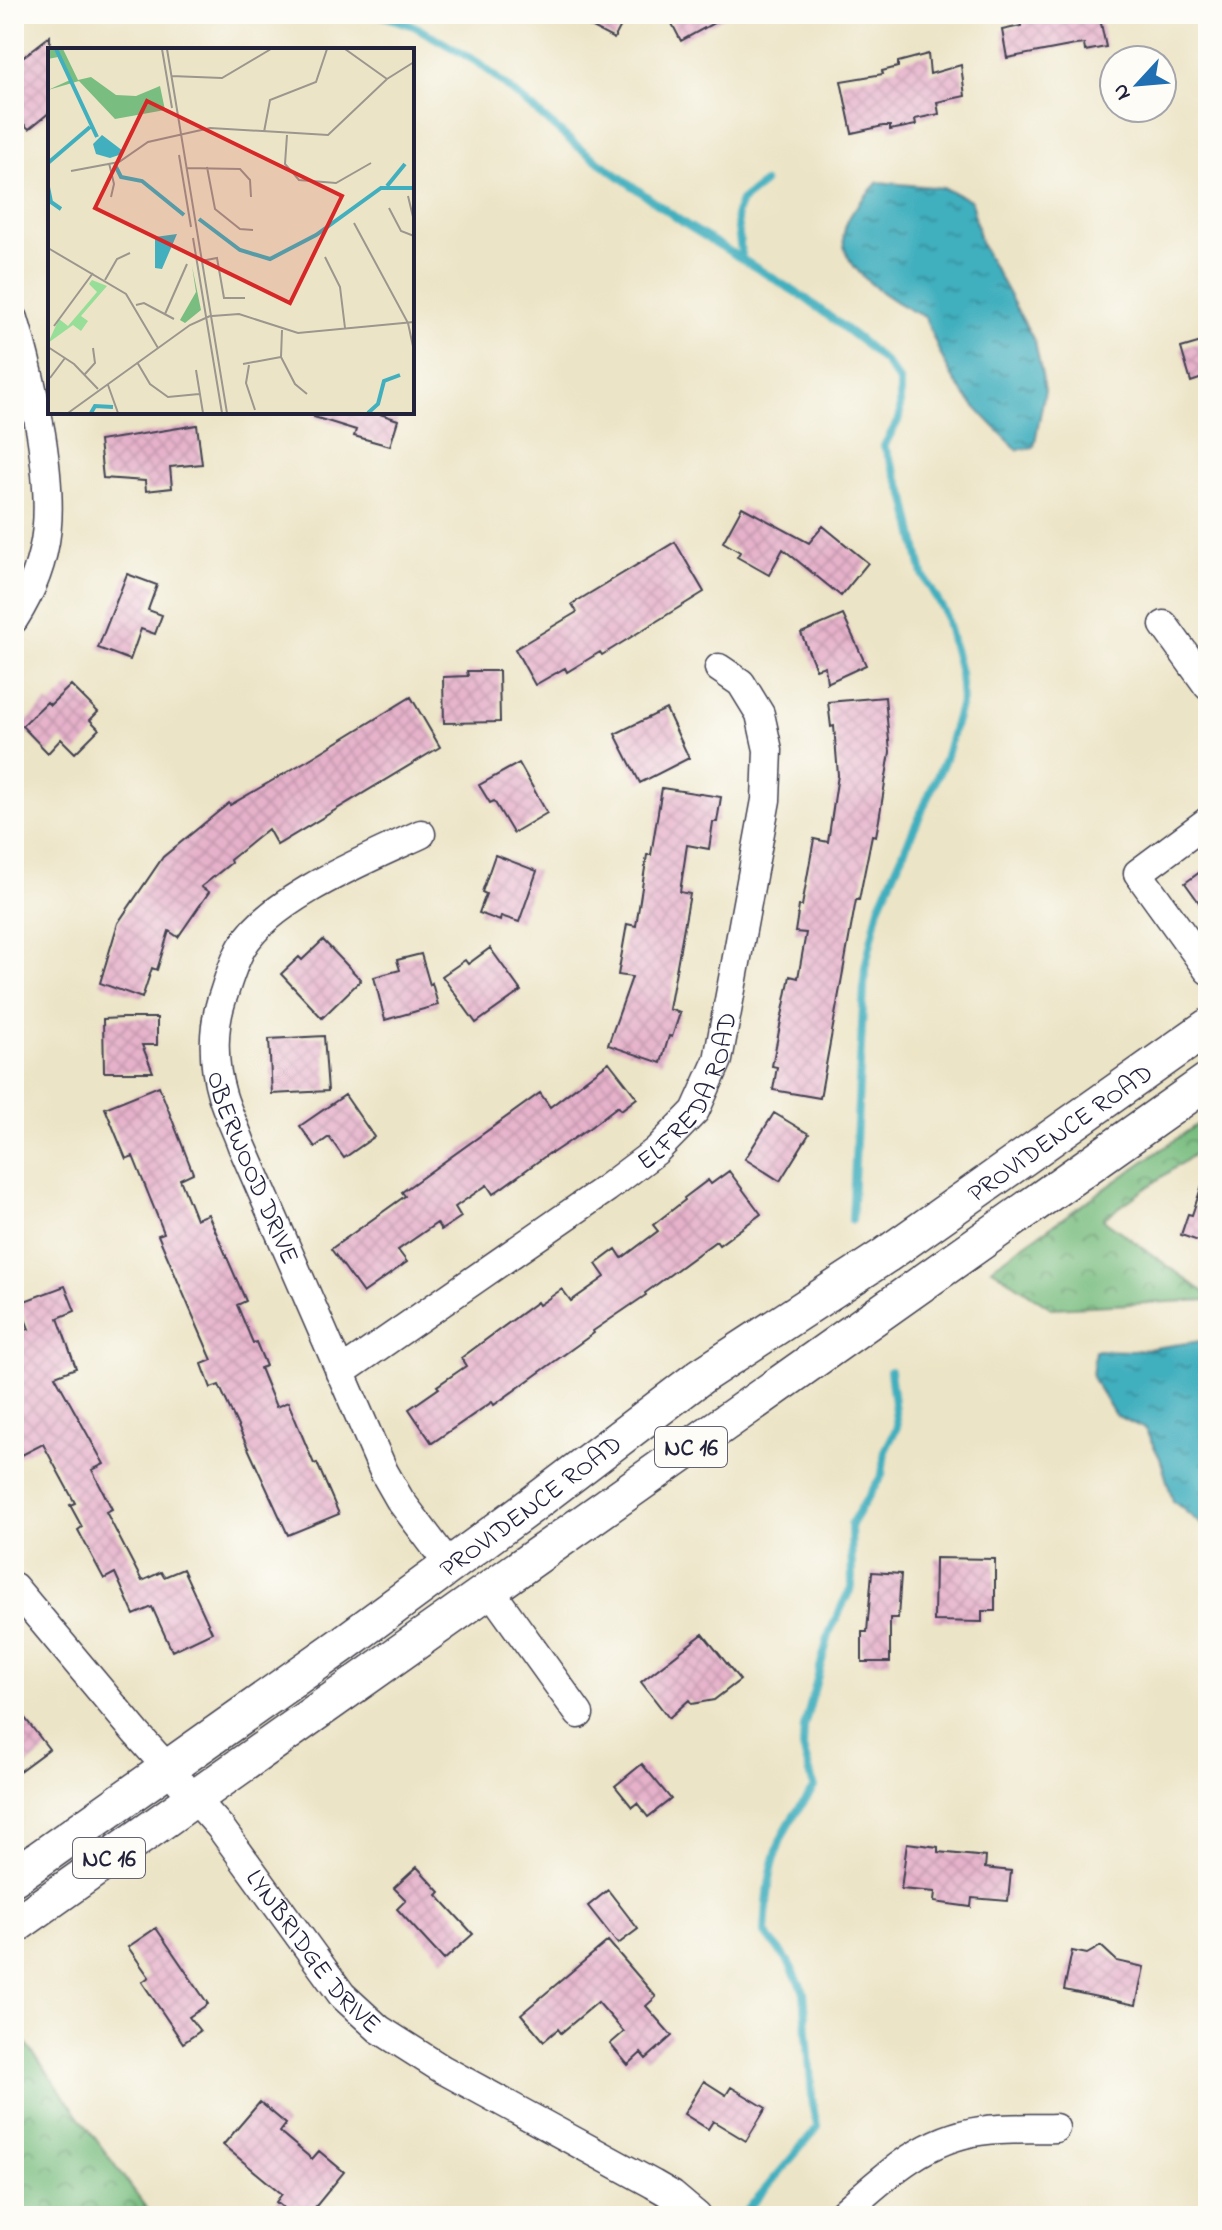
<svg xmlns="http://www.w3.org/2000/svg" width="1222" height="2230" font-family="'Indie Flower',sans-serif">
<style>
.forest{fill:url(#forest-crowns);stroke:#4e705e;stroke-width:2}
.water{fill:url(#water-ripples);stroke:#32687c;stroke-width:2}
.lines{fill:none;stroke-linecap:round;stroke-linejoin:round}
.stream{stroke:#41afbe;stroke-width:8}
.building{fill:url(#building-cross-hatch)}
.minor-casing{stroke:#403f50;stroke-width:31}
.major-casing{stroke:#403f50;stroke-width:39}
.minor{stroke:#fff;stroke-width:28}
.major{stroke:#fff;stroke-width:36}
.labels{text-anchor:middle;stroke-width:6;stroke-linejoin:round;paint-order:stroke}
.shield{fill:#fdfcf7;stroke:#646373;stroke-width:2}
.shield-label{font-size:24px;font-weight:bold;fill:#22223b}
.street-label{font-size:26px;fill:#22223b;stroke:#fdfcf7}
.inset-river{fill:none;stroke:#41afbe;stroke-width:4}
.inset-road{fill:none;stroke:#9b968e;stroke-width:2}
.view{fill:#d62828;fill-opacity:0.15;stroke:#d62828;stroke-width:4}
.inset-edge{fill:none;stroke:#22223b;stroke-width:4}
</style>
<defs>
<pattern id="forest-crowns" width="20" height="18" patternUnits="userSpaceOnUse" patternTransform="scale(2)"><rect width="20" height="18" fill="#79bd80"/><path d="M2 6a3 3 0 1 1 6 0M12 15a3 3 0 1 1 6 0" fill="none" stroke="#63996a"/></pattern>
<pattern id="water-ripples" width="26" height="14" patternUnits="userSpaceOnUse" patternTransform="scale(2)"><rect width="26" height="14" fill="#41afbe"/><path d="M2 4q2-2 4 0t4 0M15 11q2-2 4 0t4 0" fill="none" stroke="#368e9c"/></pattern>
<pattern id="building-cross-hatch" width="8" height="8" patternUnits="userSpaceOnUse" patternTransform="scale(2)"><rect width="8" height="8" fill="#e6b2cb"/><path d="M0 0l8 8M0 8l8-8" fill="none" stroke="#c599af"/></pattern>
</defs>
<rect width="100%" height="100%" fill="#fdfcf7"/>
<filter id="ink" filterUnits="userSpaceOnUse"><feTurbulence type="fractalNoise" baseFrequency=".0125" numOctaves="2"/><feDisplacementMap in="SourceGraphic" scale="16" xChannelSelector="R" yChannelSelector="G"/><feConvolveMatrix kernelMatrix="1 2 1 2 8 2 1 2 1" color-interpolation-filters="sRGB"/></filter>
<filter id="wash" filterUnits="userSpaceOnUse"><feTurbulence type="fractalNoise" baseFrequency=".006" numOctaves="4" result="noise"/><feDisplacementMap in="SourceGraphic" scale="32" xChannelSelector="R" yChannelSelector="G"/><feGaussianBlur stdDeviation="1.8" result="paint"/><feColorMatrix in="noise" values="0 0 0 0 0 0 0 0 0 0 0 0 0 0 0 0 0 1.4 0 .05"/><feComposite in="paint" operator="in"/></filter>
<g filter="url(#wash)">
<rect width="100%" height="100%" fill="#ece4c6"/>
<path class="forest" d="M1208,1117V1144L1103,1219L1208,1295V1300L1051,1308L991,1268Z
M14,2027L152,2216H14Z"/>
<path class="water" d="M878,182L943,188L971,200L980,242L1035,342L1045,390L1034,447L1018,450C999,432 967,401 954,380C942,360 934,339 925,317C897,305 837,269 844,233C847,213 865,197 878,182Z
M1208,1340V1530L1173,1501L1160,1458L1145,1429L1115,1415L1092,1377L1095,1350L1133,1351Z"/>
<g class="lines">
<path class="stream" d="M378,14L414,26L479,63L577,146L685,224L805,298L860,340L885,362L900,382V417L884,446L906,498L923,575L945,613L960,673L962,699L945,759L879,907L865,968L852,1220
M742,259L736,213L741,201L764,183
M744,2214L818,2127L813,2109L804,1992L788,1961L765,1933C767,1898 769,1860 786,1829C794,1814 805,1801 814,1787L803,1748L804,1727L830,1631L852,1586L851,1524L882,1475L885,1451L897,1427L890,1371"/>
</g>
<g id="blocks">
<path class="building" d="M566,14H627L614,39Z
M667,14H730L681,41Z
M1020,14H1099L1106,47L1085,51L1084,44L1075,45L1007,58L1002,30L1021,26Z
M50,36V112L29,129L14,115V64Z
M928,54L930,74L961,65L965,96L937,102L939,114L915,119L916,125L890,130V126H883L852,133L841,81L883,74L882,71L898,67V62Z
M1208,340V376L1191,382L1181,348Z
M314,412H374L398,420L390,446L354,436L356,430L314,417Z
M197,425L202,464L170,467L172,488L146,491L145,481L103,478L99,441Z
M742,507L809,543L823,526L868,563L841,596L783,549L769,575L737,557L740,552L723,542Z
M675,542L704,592L602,655L600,652L567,672L565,668L535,685L515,649L577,612L572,604Z
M127,574L157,585L148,610L162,615L155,634L141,629L130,660L98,648Z
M843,615L866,665L827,683L825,666L816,669L801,633Z
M467,671H499L500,722L444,723L443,677L468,676Z
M71,685L98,712L90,720L99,729L75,753L61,739L48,753L22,726L47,702L50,705Z
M411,697L440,747L277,845L268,829L230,860L231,863L201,887L209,892L178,937L169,931L157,970L152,968L142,998L100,983L118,923L163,857L229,803L230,805L308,760Z
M885,697L890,752L879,820L876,836L872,835L859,900H856L820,1098L773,1090L777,1067L772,1066L790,976L798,978L806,933L795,932L799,906H802L814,839L828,842L838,775L834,726L831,727L828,702Z
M666,709L689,758L640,783L615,734Z
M519,763L547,813L513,833L494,801L490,803L479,785Z
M662,788L721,797L717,822H713L709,849L687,845L680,892L690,894L669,1009L680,1013L672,1037L669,1036L661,1063L608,1045L632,977L618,975L627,924L636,926L647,855H651Z
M495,855L537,871L519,922L501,916L500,921L479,913L486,894L482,892Z
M1208,866V915L1185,883Z
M323,940L361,980L322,1018L281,974L299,957L302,960Z
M490,948L521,991L476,1023L442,976L465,960L468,964Z
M421,954L430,985L432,983L438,1005L385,1020L374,977L400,970L397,960Z
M123,1018H157V1045H142L153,1072H104L103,1019Z
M324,1036L328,1091L272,1094L269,1039Z
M609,1062L637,1098L621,1110L618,1106L588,1129L552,1153L551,1152L493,1194L487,1185L455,1207L461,1217L441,1230L437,1223L398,1250L407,1262L363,1293L331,1249L405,1196L402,1192L540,1093L550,1107Z
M159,1086L193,1173L180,1179L196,1219L208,1214L246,1301L237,1305L253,1343L256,1342L266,1366L260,1368L276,1407L288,1402L314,1464L317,1463L339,1514L288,1535L219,1385L211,1388L202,1364L212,1360L158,1235L164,1233L133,1156L126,1159L105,1108Z
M345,1095L374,1137L344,1158L329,1137L315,1147L300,1126Z
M774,1113L809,1134L780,1181L745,1159Z
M729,1171L761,1214L719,1245L716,1241L645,1293L646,1295L593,1331L594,1333L551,1364L494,1405L492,1402L432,1443L409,1409L439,1388L437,1386L466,1366L461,1358L537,1302L539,1305L562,1289L571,1301L605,1277L596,1264L616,1249L622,1258L658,1231L653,1225L685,1200L684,1198L708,1180L711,1184Z
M1204,1179L1208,1180V1240L1205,1239L1204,1243L1181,1235L1188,1214L1192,1215Z
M65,1286L75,1311L58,1318L76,1368L55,1376L104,1464L92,1470L112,1509L106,1512L142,1581L161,1572L164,1577L183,1569L212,1632L172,1651L152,1607L134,1615L115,1573L104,1579L78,1530L82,1527L70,1505L75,1503L43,1444L14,1459V1334L29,1329L19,1303Z
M935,1558L995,1559V1611H982V1622L934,1621Z
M872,1572L901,1574L898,1618H890V1662H862V1632H867Z
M703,1634L740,1680L714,1700L692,1704L689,1700L669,1718L641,1682Z
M14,1704L49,1749L14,1775Z
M642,1764L671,1799L648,1817L637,1803L632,1807L615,1786Z
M907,1843L938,1847V1852L986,1857L985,1868L1011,1871L1008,1901L972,1898L971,1907L934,1902L935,1892L901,1889Z
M417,1867L440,1892L437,1895L473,1934L444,1960L397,1909L406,1900L394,1888Z
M608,1890L638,1929L618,1944L588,1906Z
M156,1928L208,2004L189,2017L200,2031L183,2043L142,1982L149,1977L128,1947Z
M608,1941L656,1997L646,2006L672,2036L646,2059L641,2053L628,2065L610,2044L624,2032L598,2002L561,2033L558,2029L544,2041L521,2014Z
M1101,1946L1117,1961L1144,1967L1136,2005L1064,1990L1072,1951L1087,1954Z
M704,2081L726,2095L731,2087L766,2108L746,2141L713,2121L708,2129L684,2114Z
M260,2102L286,2124L280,2132L312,2159L319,2151L344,2172L308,2216H294L276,2202L282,2194L223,2145Z"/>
</g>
</g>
<g filter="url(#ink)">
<use href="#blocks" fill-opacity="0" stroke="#403f50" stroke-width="2"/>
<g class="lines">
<g class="minor-casing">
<g id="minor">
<path d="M14,319C26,358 34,395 41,434C52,505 54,557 14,619"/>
<path d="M1164,625L1208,686"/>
<path d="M1208,821L1138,873L1208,970"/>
<path id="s1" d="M421,834C368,859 272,897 242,947C234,961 229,977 224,993C212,1025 212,1062 222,1095C227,1112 236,1129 242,1146L384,1472L400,1500L449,1565"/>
<path id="s2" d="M340,1373L607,1188L656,1151L695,1111L718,1060L766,800L768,750L760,714L741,683L719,668"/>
<path id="s3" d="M14,1587L137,1734L220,1827L342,1995L379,2029L442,2069L653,2184L672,2195L697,2216"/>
<path d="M490,1590L579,1714"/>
<path d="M840,2216C882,2179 922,2139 980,2131C1005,2127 1030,2129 1055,2128"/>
</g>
</g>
<g class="major-casing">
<g id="major">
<path id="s4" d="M14,1877L343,1644L529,1507L701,1376L886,1255L1208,1027"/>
<path d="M14,1926L1208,1081"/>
</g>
</g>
<use href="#minor" class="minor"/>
<use href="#major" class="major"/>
</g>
</g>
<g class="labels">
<g class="shield">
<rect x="655" y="1427" width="72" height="40" rx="6"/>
<rect x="73" y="1838" width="72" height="40" rx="6"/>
</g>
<g class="shield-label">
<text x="691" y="1455">NC 16</text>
<text x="109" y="1866">NC 16</text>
</g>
<g class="street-label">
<text dy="9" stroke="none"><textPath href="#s2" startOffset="456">ELFREDA ROAD</textPath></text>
<text dy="9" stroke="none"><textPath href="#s4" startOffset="1284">PROVIDENCE ROAD</textPath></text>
<text dy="9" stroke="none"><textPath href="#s1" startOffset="446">OBERWOOD DRIVE</textPath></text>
<text dy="9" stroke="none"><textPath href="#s4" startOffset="636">PROVIDENCE ROAD</textPath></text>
<text dy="9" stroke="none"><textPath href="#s3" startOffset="472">LYNBRIDGE DRIVE</textPath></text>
</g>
</g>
<g transform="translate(48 48)">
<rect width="366" height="366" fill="#ece4c6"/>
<path d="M44,232L59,238L33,268L40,273L33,283L25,277L0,295L11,271L20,278L49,244L41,236Z" fill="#97de98"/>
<path d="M0,1H15L30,32L43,29L68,47L88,48L112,38L117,62L67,71L31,33L0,42L22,32L10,9L0,11ZM144,218L153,262L137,275L132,272L148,244Z" fill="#79bd80"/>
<path d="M54,87L75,103L74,106L62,110L48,106L45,96ZM129,186L114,221L107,220V189Z" fill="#41afbe"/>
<path class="inset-river" d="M8,1L49,89M0,115L42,79M68,119L73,129L94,133L136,167M339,138L357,116M0,139L3,154L13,161M151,171L192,202L222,211L268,187L333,140H366M43,365L47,358L65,359M320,365L330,356L336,333L352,327"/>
<path class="inset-road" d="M114,1L124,60M119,1L179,365M297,1L339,31M123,28L174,30L223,1M216,84L222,52L268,34L279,1M239,87L237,116L251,132L288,135L323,115M131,107L143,179M61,115L66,136L63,149M159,119L167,161L192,181L205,182M138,120L192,121L202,132L203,149M23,123L71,114L100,94L162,80L280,87L339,31L366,14M360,148L366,173M341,160L353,183L366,188M306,175L360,275L366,303M145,190L174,365M0,200L78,246L110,300M277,209L292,239L297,280M153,213L169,210L176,250H197M57,232L69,211L82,205M88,257L96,255L126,271M117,266L139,216M164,268L191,266L250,285L366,274M6,278L45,225M234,282L233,309L247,336L259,346M0,299L26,316L50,341M89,314L102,336L120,349L151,346M195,316L233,309M201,317L198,335L207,362M148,322L155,365M37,326L47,315L45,300M2,330L17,310M60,337L70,365M20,365L142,277L162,268"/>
<path class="view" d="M99,53L294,148L242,255L47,160Z"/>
<rect width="366" height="366" class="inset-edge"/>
</g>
<rect width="1222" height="2230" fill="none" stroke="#fdfcf7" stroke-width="48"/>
<g transform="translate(1138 84) rotate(244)"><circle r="38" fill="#fdfcf7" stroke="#a5a5ac" stroke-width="2"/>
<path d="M0-6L14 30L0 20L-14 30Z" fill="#1f6fb2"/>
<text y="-12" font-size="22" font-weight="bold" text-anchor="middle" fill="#22223b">N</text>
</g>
</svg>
